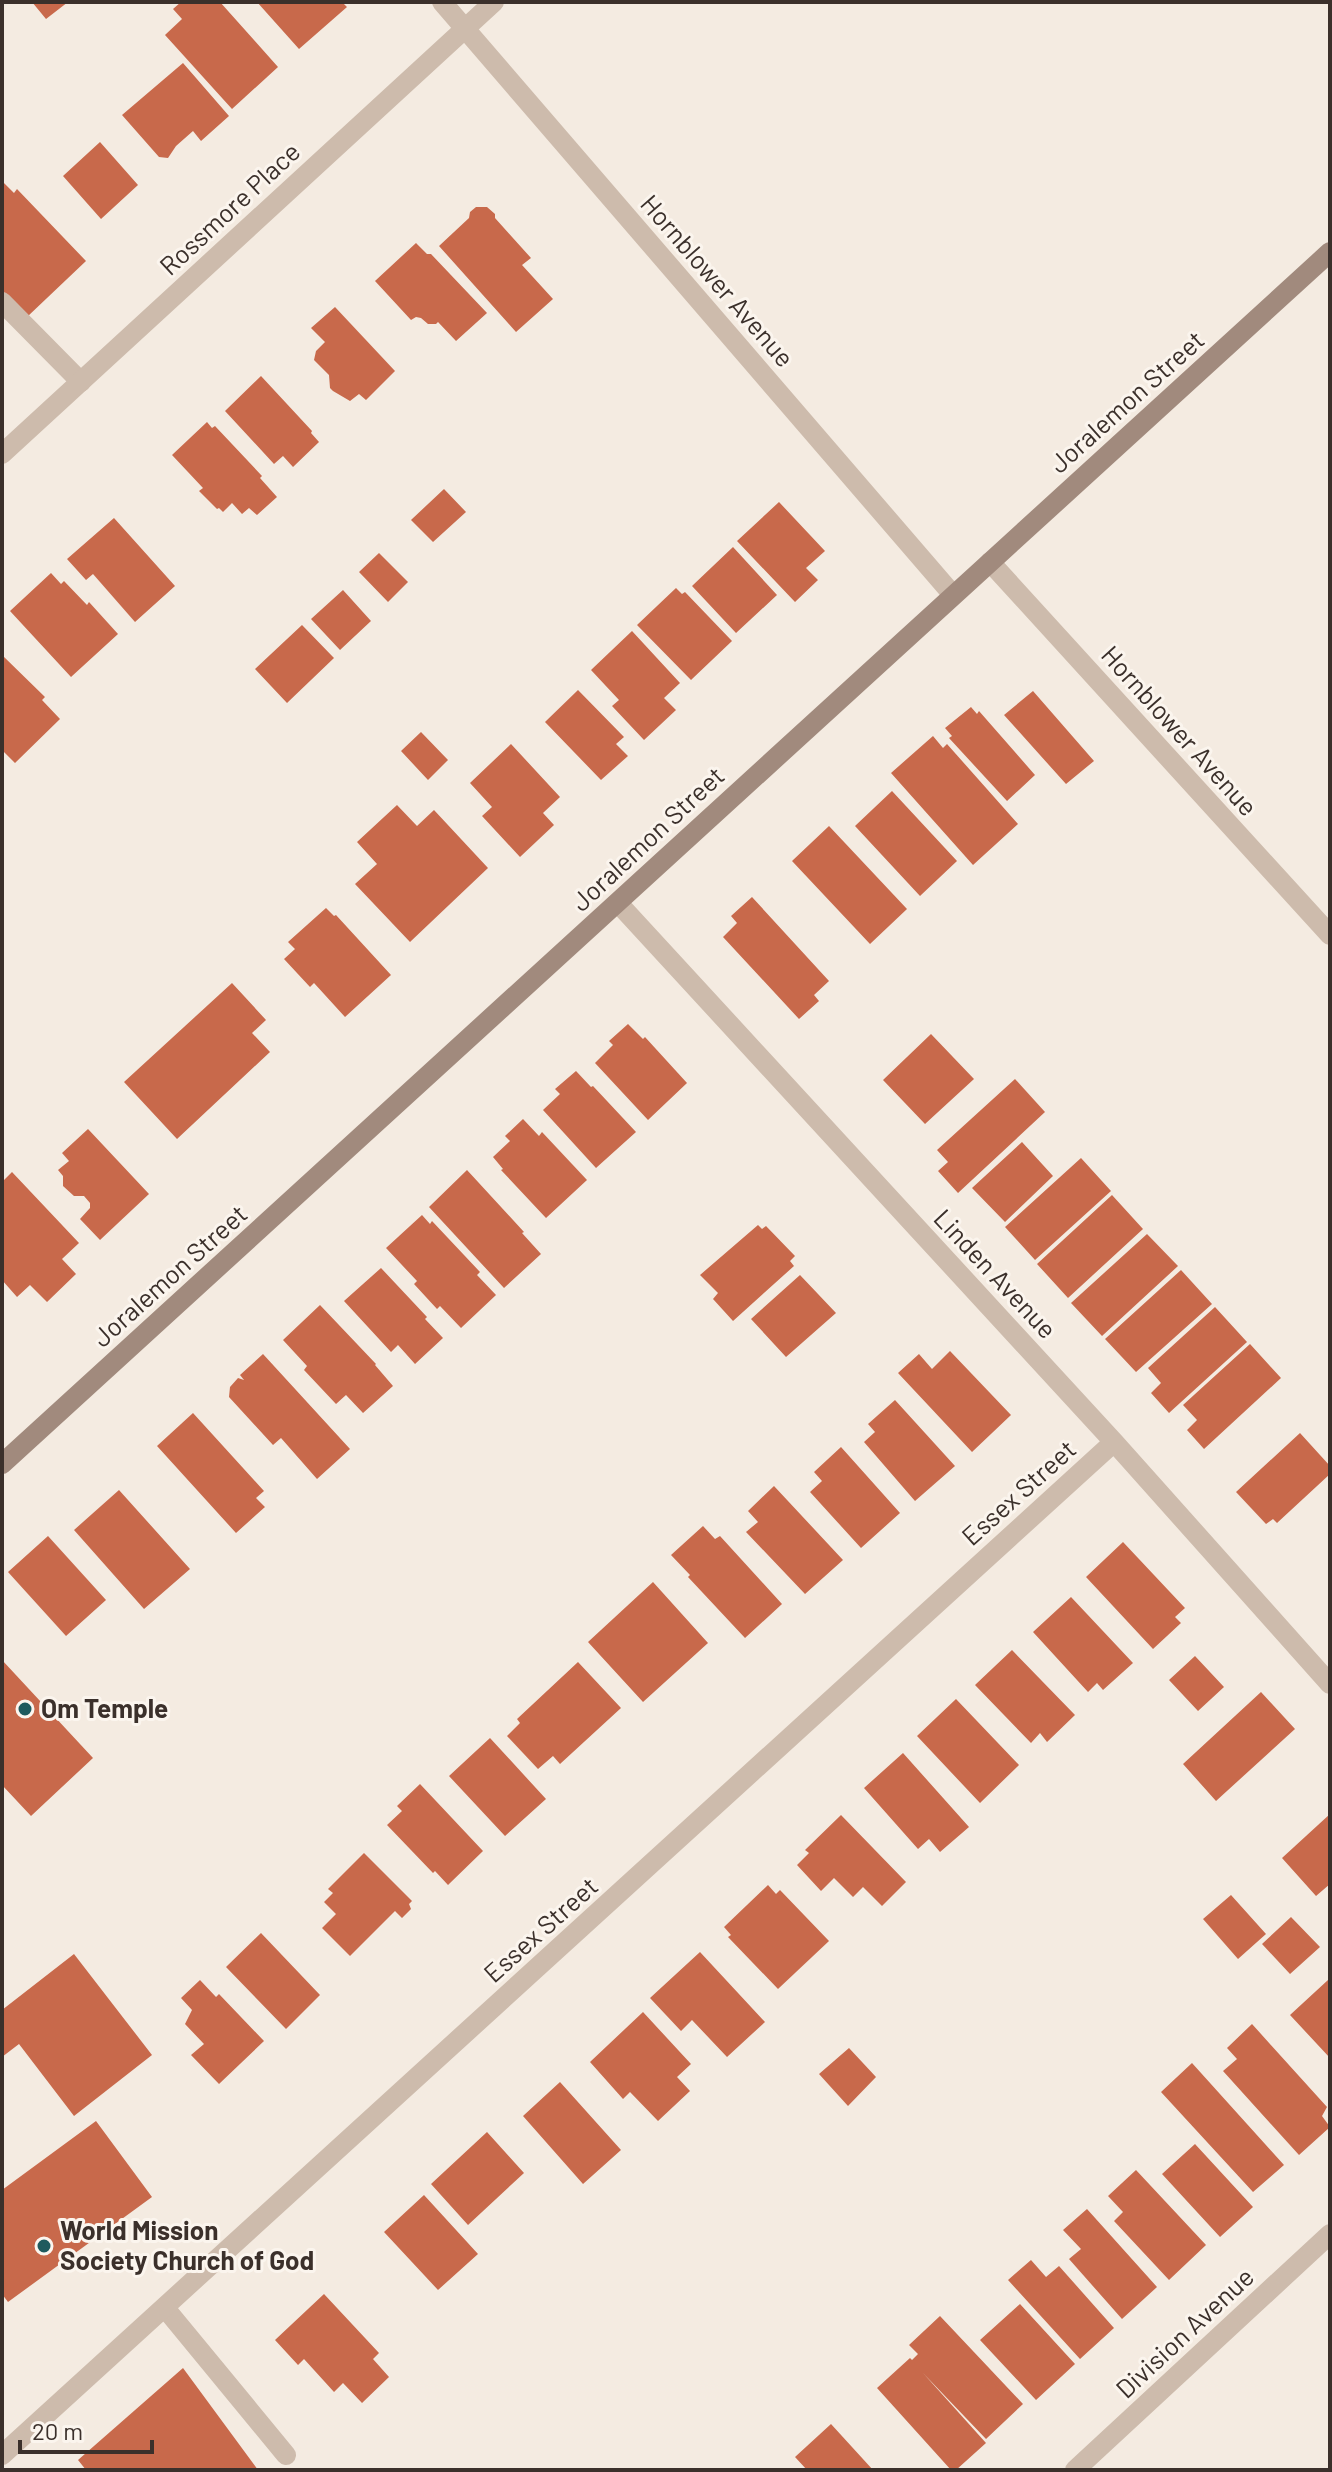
<svg xmlns="http://www.w3.org/2000/svg" width="1332" height="2472" font-family="Barlow,sans-serif">
<style>
.building{fill:#c8694b}
.lines{fill:none;stroke-linecap:round;stroke-linejoin:round}
.lane{stroke:#cdbbac;stroke-width:20}
.street{stroke:#cdbbac;stroke-width:20}
.secondary{stroke:#a18a7d;stroke-width:20}
.poi-dot{fill:#1f5a5e;stroke:#fbf5ee;stroke-width:3}
.labels{text-anchor:middle;stroke-width:6;stroke-linejoin:round;paint-order:stroke}
.street-label{font-size:26px;fill:#3b302b;stroke:#fbf5ee}
.poi-label{font-size:26px;font-weight:bold;fill:#3b302b;stroke:#fbf5ee;text-anchor:start}
</style>
<rect width="100%" height="100%" fill="#f4ebe1"/>
<path class="building" d="M32,2H68L46,19Z
M181,2H220L278,67L232,109L165,35L182,19L173,9Z
M257,2H342L347,7L299,49Z
M183,63L229,116L201,141L193,131L176,146L168,158L159,157L122,115Z
M100,142L138,185L101,219L63,176Z
M2,181L14,193L17,189L86,261L27,317L2,290Z
M476,207H487L495,214V218L531,258L522,265L553,299L516,332L439,246L469,218L470,212Z
M416,243L427,254H431L487,313L456,341L438,322L436,324H428L421,318L416,317L411,320L375,281Z
M335,307L395,371L366,400L359,394L350,401L333,391L330,388L329,375L314,360L316,351L325,342L311,328Z
M261,376L312,431L311,433L319,442L293,467L283,456L274,464L225,411Z
M207,422L212,428L215,426L262,476L260,478L277,497L257,515L249,508L242,514L232,503L223,512L219,508L217,509L199,491L203,488L172,455Z
M444,489L466,512L433,542L411,520Z
M779,502L825,551L806,568L818,580L795,602L737,541Z
M114,518L175,586L135,622L93,574L86,580L67,559Z
M733,547L777,595L736,633L692,586Z
M379,553L408,582L388,602L359,572Z
M51,573L61,584L64,581L87,605L89,602L118,634L71,677L10,611Z
M676,588L682,594L685,592L732,641L691,680L637,625Z
M343,590L371,621L340,650L311,619Z
M302,625L334,658L287,703L255,669Z
M632,631L680,683L664,698L676,710L644,740L612,706L619,700L591,670Z
M2,655L45,697L42,700L60,719L15,763L2,750Z
M578,690L624,737L616,744L628,756L601,780L545,722Z
M1033,691L1094,761L1066,784L1004,715Z
M971,707L977,714L979,711L1035,775L1007,801L949,738L952,736L945,728Z
M421,732L448,760L428,780L401,751Z
M933,736L943,748L947,744L1018,824L973,865L891,773Z
M511,744L560,797L543,813L554,825L520,857L482,816L492,807L470,783Z
M892,791L957,861L920,896L855,826Z
M397,805L417,826L434,810L488,868L410,942L355,884L377,864L357,842Z
M829,826L907,909L870,944L792,861Z
M752,897L829,981L814,995L819,1001L799,1019L723,937L737,923L731,916Z
M326,908L334,916L336,915L391,975L345,1017L314,983L310,987L284,959L295,949L288,942Z
M232,983L266,1020L252,1033L270,1052L177,1139L124,1082Z
M628,1024L643,1039L645,1037L687,1083L648,1120L595,1063L613,1045L609,1041Z
M931,1034L974,1079L925,1124L883,1080Z
M576,1071L591,1087L593,1086L636,1132L596,1168L543,1110L560,1094L555,1089Z
M1015,1079L1045,1112L958,1193L938,1171L948,1162L937,1150Z
M523,1119L539,1136L542,1132L587,1180L546,1218L501,1170L503,1169L493,1157L510,1141L505,1136Z
M88,1129L149,1194L100,1240L80,1219L90,1208V1203L84,1196H74L63,1186V1176L58,1170L69,1161L62,1153Z
M1022,1142L1053,1176L1005,1222L972,1188Z
M1081,1158L1111,1191L1035,1260L1005,1227Z
M467,1170L524,1232L522,1233L541,1254L504,1288L429,1207Z
M12,1172L79,1243L62,1259L76,1274L47,1302L30,1285L17,1297L2,1280V1182Z
M1112,1195L1143,1229L1068,1298L1037,1264Z
M422,1215L430,1224L432,1221L480,1272L477,1275L496,1295L461,1328L440,1306L437,1309L414,1284L417,1281L386,1248Z
M758,1225L762,1229L766,1226L795,1256L790,1261L794,1266L733,1321L713,1299L718,1293L700,1275Z
M1147,1234L1178,1266L1102,1336L1071,1303Z
M381,1268L427,1317L425,1319L443,1338L415,1364L398,1345L391,1352L344,1301Z
M1181,1270L1212,1304L1136,1372L1105,1339Z
M800,1275L836,1313L786,1357L751,1319Z
M320,1305L376,1364L375,1365L393,1386L363,1413L346,1395L336,1404L304,1370L307,1366L283,1340Z
M1215,1307L1247,1342L1169,1413L1151,1393L1161,1383L1148,1368Z
M1250,1344L1281,1378L1204,1449L1187,1430L1197,1420L1183,1405Z
M950,1351L1011,1415L972,1452L898,1373L919,1354L932,1369Z
M263,1354L350,1449L317,1479L281,1438L273,1445L229,1397L230,1387L238,1378L244,1380L240,1375Z
M895,1400L955,1466L915,1501L864,1442L875,1432L868,1424Z
M193,1413L264,1491L256,1498L265,1507L236,1533L157,1446Z
M1300,1433L1330,1466V1474L1277,1523L1273,1519L1266,1524L1236,1492Z
M841,1447L900,1513L861,1548L810,1492L822,1481L814,1472Z
M774,1486L843,1560L805,1594L746,1532L758,1522L748,1511Z
M119,1490L190,1569L144,1609L74,1530Z
M703,1526L715,1539L720,1536L782,1604L745,1638L688,1577L690,1575L671,1555Z
M48,1536L106,1600L66,1636L8,1572Z
M1123,1542L1185,1608L1175,1617L1181,1623L1153,1649L1086,1577Z
M653,1582L708,1643L643,1702L588,1642Z
M1071,1597L1133,1663L1103,1690L1097,1683L1088,1692L1033,1632Z
M1012,1650L1075,1715L1047,1742L1040,1733L1031,1743L975,1685Z
M1195,1656L1224,1687L1198,1711L1169,1680Z
M2,1660L93,1758L31,1816L2,1785Z
M578,1662L621,1708L560,1764L553,1756L538,1769L507,1736L520,1723L517,1719Z
M1261,1692L1295,1729L1216,1801L1183,1764Z
M956,1699L1019,1765L980,1803L917,1736Z
M490,1738L546,1799L505,1836L449,1776Z
M903,1753L969,1827L940,1852L929,1839L918,1849L864,1788Z
M420,1784L483,1851L448,1885L435,1871L433,1873L387,1825L402,1811L397,1806Z
M1330,1814V1884L1316,1896L1282,1858Z
M841,1815L906,1882L882,1906L863,1887L853,1897L834,1878L821,1891L797,1865L809,1853L805,1850Z
M364,1853L412,1901L409,1904L411,1909L402,1918L395,1911L350,1956L322,1928L336,1914L324,1902L333,1893L328,1889Z
M768,1885L776,1894L780,1890L829,1941L778,1989L728,1937L731,1935L724,1927Z
M1231,1895L1266,1934L1238,1959L1203,1919Z
M1291,1917L1320,1947L1290,1974L1262,1944Z
M261,1933L320,1995L286,2029L226,1967Z
M700,1952L765,2022L727,2057L692,2020L681,2031L650,1998Z
M74,1954L152,2055L74,2116L19,2044L2,2057V2010Z
M200,1980L216,1997L219,1994L264,2041L219,2084L191,2055L204,2044L185,2024L192,2010L181,1998Z
M1328,1980L1330,1982V2058L1290,2015Z
M643,2012L691,2064L677,2077L690,2091L658,2121L630,2092L623,2099L590,2062Z
M1252,2024L1327,2107L1322,2116L1330,2127L1299,2155L1223,2071L1237,2059L1227,2048Z
M849,2048L876,2077L848,2106L819,2074Z
M1192,2063L1284,2165L1253,2192L1161,2092Z
M560,2082L621,2150L583,2184L523,2116Z
M96,2121L152,2197L8,2302L2,2294V2190Z
M487,2132L524,2173L468,2225L431,2184Z
M1195,2144L1253,2207L1220,2237L1162,2174Z
M1136,2170L1206,2245L1169,2280L1114,2221L1123,2212L1108,2196Z
M424,2195L478,2254L438,2290L384,2232Z
M1087,2209L1157,2287L1122,2319L1069,2259L1081,2249L1063,2230Z
M1031,2260L1046,2277L1059,2266L1114,2328L1080,2359L1008,2280Z
M324,2294L379,2353L373,2359L389,2377L362,2403L343,2383L334,2392L304,2359L298,2365L275,2340Z
M1020,2304L1075,2364L1036,2400L980,2340Z
M940,2316L1023,2404L986,2439L923,2373L986,2443L956,2470H951L877,2388L910,2358L912,2360L918,2354L909,2345Z
M183,2368L258,2470H86L78,2460Z
M831,2424L873,2470H807L795,2457Z"/>
<g class="lines">
<path class="lane" d="M2,302L81,382
M165,2308L286,2455"/>
<path class="street" d="M442,2L953,595
M2,454L494,2
M990,562L1330,935
M618,903L1114,1442L1330,1684
M2,2455L1114,1442
M1075,2470L1330,2234"/>
<path class="secondary" d="M2,1464L1330,252"/>
</g>
<g class="poi-dot">
<circle cx="25" cy="1709" r="8"/>
<circle cx="44" cy="2246" r="8"/>
</g>
<g class="labels">
<g class="street-label">
<text transform="translate(230 209) rotate(-43)" y="9">Rossmore Place</text>
<text transform="translate(717 281) rotate(49)" y="9">Hornblower Avenue</text>
<text transform="translate(1127 402) rotate(-42)" y="9">Joralemon Street</text>
<text transform="translate(1179 731) rotate(48)" y="9">Hornblower Avenue</text>
<text transform="translate(648 839) rotate(-43)" y="9">Joralemon Street</text>
<text transform="translate(995 1274) rotate(47)" y="9">Linden Avenue</text>
<text transform="translate(170 1276) rotate(-42)" y="9">Joralemon Street</text>
<text transform="translate(1019 1493) rotate(-42)" y="9">Essex Street</text>
<text transform="translate(541 1930) rotate(-42)" y="9">Essex Street</text>
<text transform="translate(1185 2333) rotate(-43)" y="9">Division Avenue</text>
</g>
<g class="poi-label">
<text x="41" y="1718">Om Temple</text>
<text x="60" y="2240">World Mission<tspan x="60" dy="30">Society Church of God</tspan></text>
</g>
</g>
<rect width="1332" height="2472" fill="none" stroke="#3b302b" stroke-width="8"/>
<path d="M20 2440v12h132v-12" fill="none" stroke="#3b302b" stroke-width="4"/>
<text x="32" y="2440" font-size="24" fill="#3b302b" stroke="#fbf5ee" stroke-width="6" paint-order="stroke">20 m</text>
</svg>
